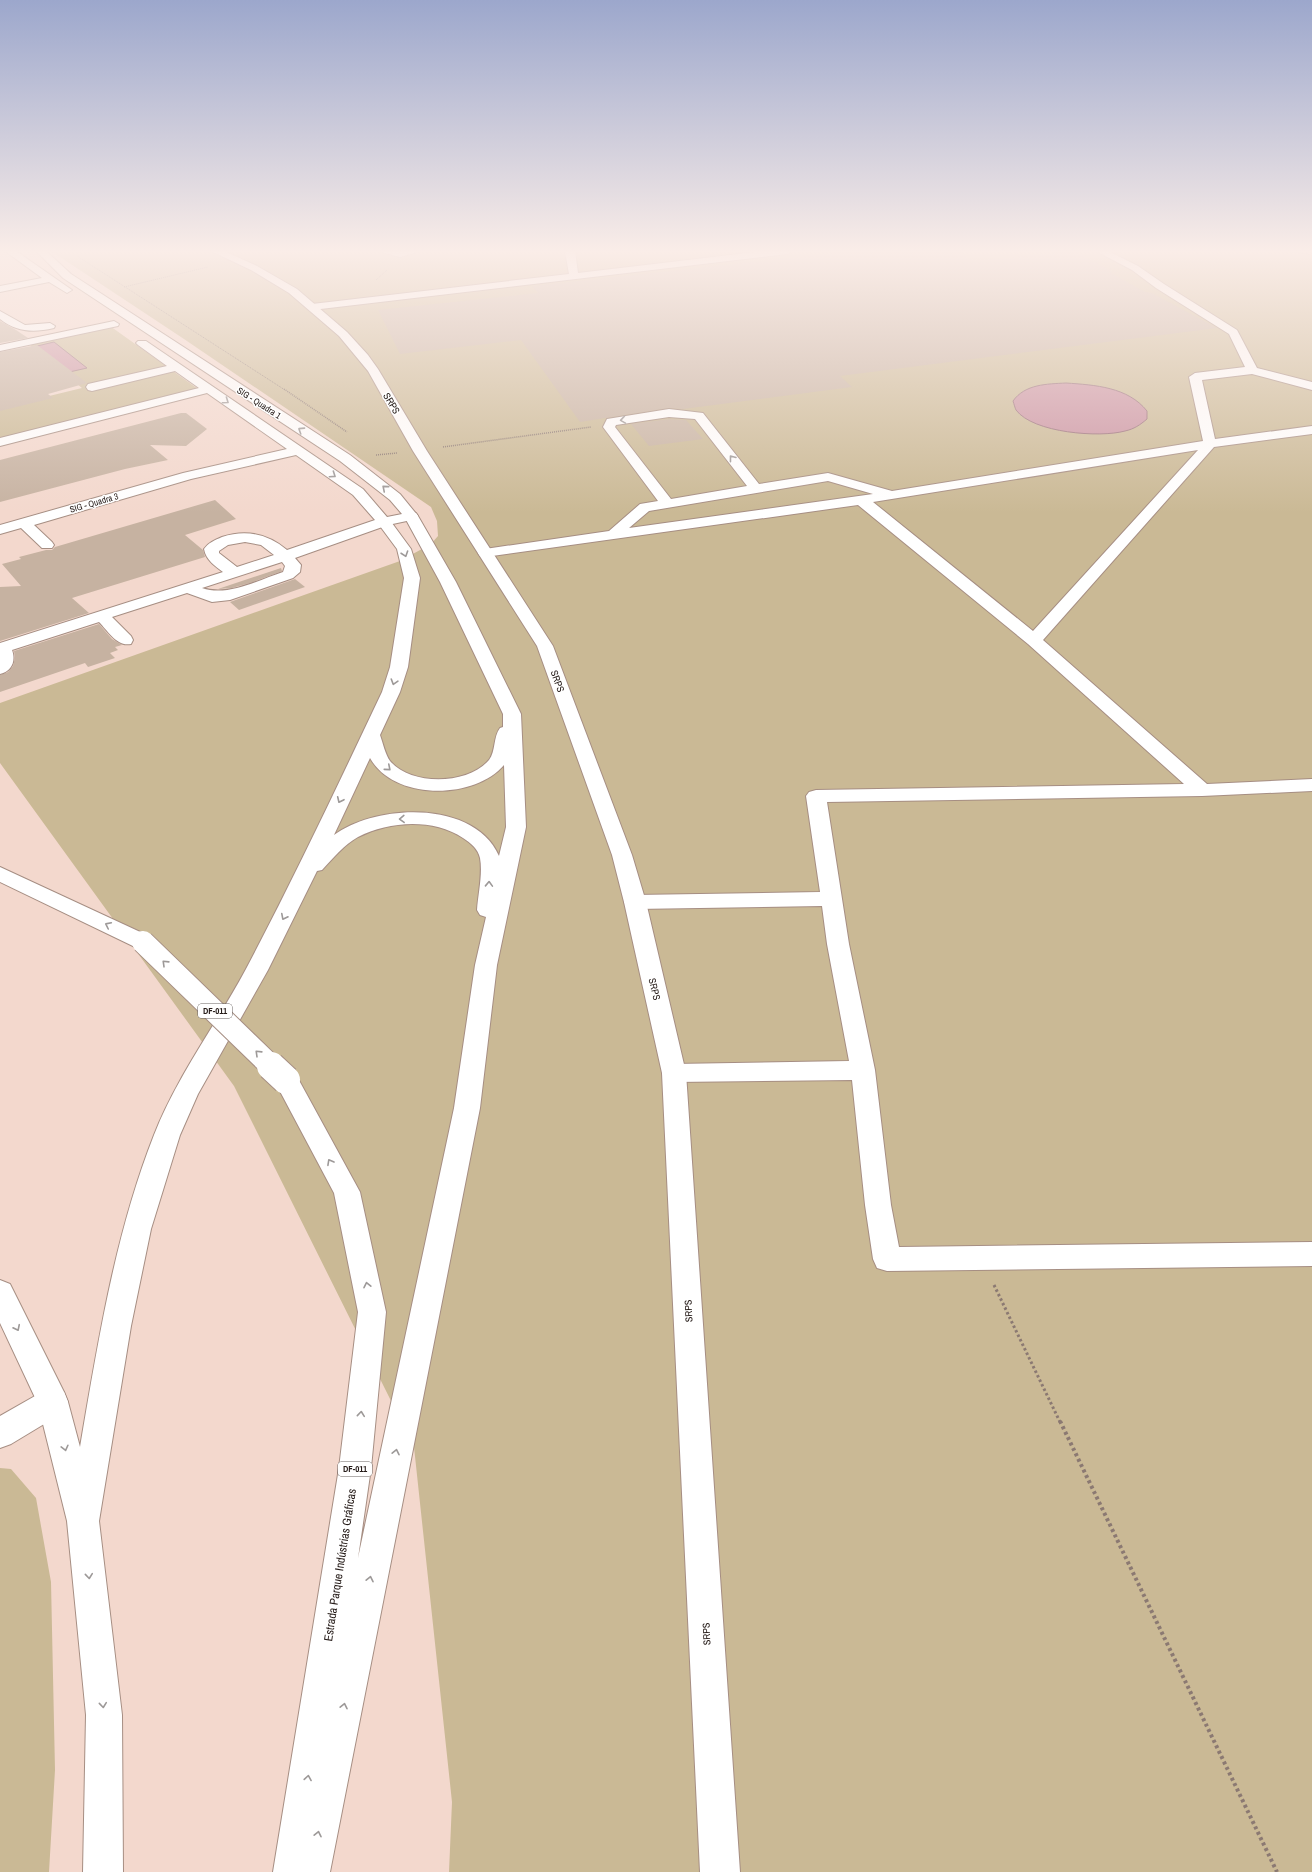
<svg xmlns="http://www.w3.org/2000/svg" width="1312" height="1872" font-family="'Archivo Narrow',sans-serif">
<style>
.green{fill:#cab995}
.water{fill:#ca93a2;stroke:#996f79}
.building{fill:#c6b2a1}
.lines{fill:none;stroke-linecap:round;stroke-linejoin:round}
.minor-casing{stroke:#a68e83;stroke-width:2}
.major-casing{stroke:#a68e83;stroke-width:2}
.path-far3{stroke:#8b7972;stroke-width:1;stroke-dasharray:1 1;stroke-linecap:butt}
.path-far2{stroke:#8b7972;stroke-width:1.5;stroke-dasharray:1 1;stroke-linecap:butt}
.path-far1{stroke:#8b7972;stroke-width:3;stroke-dasharray:2.5 2.5;stroke-linecap:butt}
.path{stroke:#8b7972;stroke-width:4;stroke-dasharray:3 3;stroke-linecap:butt}
.minor{fill:#fff;fill-rule:evenodd}
.major{fill:#fff;fill-rule:evenodd}
.major-bridge-far1-casing{stroke:#a68e83;stroke-width:24;stroke-linecap:butt}
.major-bridge-casing{stroke:#a68e83;stroke-width:30;stroke-linecap:butt}
.major-bridge-far1{stroke:#fff;stroke-width:22}
.major-bridge{stroke:#fff;stroke-width:28}
.oneway{stroke:#9d9998}
.labels{text-anchor:middle;stroke-width:3;stroke-linejoin:round;paint-order:stroke}
.far-street-label{font-size:9px;fill:#261c19;stroke:#fff}
.shield{fill:#fff;stroke:#67605e;stroke-width:1}
.shield-label{font-size:9px;font-weight:bold;fill:#261c19}
.street-label{font-size:10px;fill:#261c19;stroke:#fff}
.near-street-label{font-size:12px;fill:#261c19;stroke:#fff}
</style>
<rect width="100%" height="100%" fill="#f3d8cd"/>
<path class="green" d="M51,251H1312V1872H449L452,1802L414,1447L234,1086L0,763V703L400,561L431,544L438,536L437,521L431,507L184,339Z
M110,326L198,389L0,438V408L82,388L28,343Z
M0,1468L11,1469L36,1498L51,1582L55,1770L49,1872H0Z"/>
<path class="water" d="M54,342L87,368L65,373L33,347Z
M1066,383C1095,385 1128,387 1147,411V419C1140,425 1134,429 1125,431C1100,438 1033,433 1016,410C1015,408 1014,404 1013,401C1025,384 1047,384 1066,383Z"/>
<path class="building" d="M853,251H958L974,261L1073,251L1112,271L1111,273L1145,292L1152,293L1217,328L840,376L852,387L683,409L669,408L580,422L521,340L400,354L378,310L538,293L532,286Z
M0,321L16,330L28,338L0,343Z
M37,345L87,383L48,394L53,398L0,411V352Z
M181,413H186L207,429L186,446L150,445L168,460L125,469L0,502V460Z
M669,419L686,420L703,439L649,446L631,424Z
M215,500L236,519L185,535L203,550L205,557L72,598L89,613L0,641V587L21,586L2,564L21,559L19,557L46,550H52L55,547Z
M281,568L282,571L253,582L232,588L218,589Z
M295,579L305,587L239,610L230,602Z
M99,624L112,639L122,645L115,647L118,650L110,653L115,658L88,667L85,663L0,692V675L8,672L13,666L15,658L14,651Z"/>
<g class="lines">
<g class="minor-casing">
<path id="minor" d="M5,251H16L72,290L67,293L49,282L0,292V286L42,278Z
M36,251H46L71,274L350,455L400,494L418,516L416,519L388,525L295,558L301,565L300,572L293,578L230,600L212,602L187,593L112,617L131,636L133,640L131,644C117,647 108,631 99,622L12,650C16,661 12,671 0,674V643L223,572C215,566 206,560 204,549C208,543 215,540 222,537C246,529 268,534 287,550L375,520L353,495L296,455L191,479L34,525L52,542L54,545L52,548H42L21,528L0,534V525L183,473L287,449L207,393L0,446V438L199,388L175,371L92,391L88,390L86,387L88,384L167,366L138,345L136,343L138,341H146L363,489L387,517L402,514L390,500L340,461L63,278ZM245,542L261,545L274,555L237,567L219,553V551L228,545ZM282,562L285,566L283,572C258,580 228,597 202,588Z
M383,251H416L414,253L400,257L385,253Z
M565,251H575L578,273L764,251H792L787,254L312,310L307,307L312,304L569,274Z
M1096,251H1108L1138,266L1164,284L1237,330L1257,368L1312,382V390L1252,374L1202,380L1215,439L1312,426V434L1214,447L1043,640L1207,784L1312,779V791L1202,796L827,802L849,944L875,1070L891,1205L899,1247L1312,1242V1266L887,1271L877,1268L873,1259L865,1205L852,1080L674,1082L665,1080L662,1073L665,1066L674,1064L849,1061L827,944L822,906L635,909L627,907L624,902L627,897L635,895L820,892L806,796L809,792L816,790L1184,784L1028,644L858,505L485,557L480,556L478,553L480,550L485,549L609,531L640,504L658,501L603,427L607,419L669,409L703,413L759,484L828,473L892,491L1203,441L1189,377L1195,373L1245,367L1229,334L1156,288L1132,270ZM669,417L695,419L747,486L671,499L615,427L616,425ZM1198,450L1033,631L873,502ZM828,481L873,494L629,528L649,511Z
M0,311L25,325L50,323L55,326L54,328C33,333 17,332 0,319Z
M114,321L119,324L118,326L0,351V345Z
M53,1387L64,1392L68,1402L64,1412L11,1444L0,1448V1416L42,1392Z"/>
</g>
<g class="major-casing">
<path id="major" d="M211,251H224L257,266L297,289L347,332L368,355L378,369L427,451L553,646L632,855L646,902L686,1073L740,1872H700L662,1073L624,902L612,855L537,646L413,451L368,371L339,336L289,293L251,270Z
M411,512L416,513L418,516L456,582L521,714L526,827L497,965L480,1108L330,1872H273L339,1468L358,1312L334,1193L274,1080L277,1073L286,1070L295,1073L360,1192L386,1312L371,1468L358,1558L454,1108L475,965L486,917L480,915L477,910C478,894 483,874 480,858C478,849 471,843 463,838C433,818 389,821 358,837C344,845 333,858 322,870L317,871L268,970L198,1094L180,1135L151,1229L131,1326L99,1521L122,1715L123,1872H83L86,1715L67,1521L38,1404L0,1323V1280L10,1284L64,1392L68,1402L80,1447C98,1342 115,1234 154,1135C177,1076 216,1025 246,969C294,878 338,785 382,692L390,667L404,578L397,549L377,522L379,519H389L411,549L420,578L408,667L400,692L380,735C383,743 385,754 390,761C411,786 468,785 489,760C496,751 493,737 500,728L503,727V714L440,582L404,516L406,513ZM370,758C394,801 474,800 504,765L506,827L499,856C475,800 377,803 334,835Z
M0,867L151,937L154,942L151,947L143,950L135,947L0,882Z"/>
</g>
<path class="path-far3" d="M1288,251L1312,255
M266,252L273,251
M77,256L285,390
M376,280L387,270
M124,287L208,267"/>
<path class="path-far2" d="M284,389L347,432
M443,447L591,427
M376,455L397,453"/>
<path class="path-far1" d="M994,1285L1060,1422"/>
<path class="path" d="M1060,1421L1277,1872"/>
<use href="#minor" class="minor"/>
<use href="#major" class="major"/>
<g class="major-bridge-far1-casing">
<path id="major-bridge-far1" d="M143,942L272,1067"/>
</g>
<g class="major-bridge-casing">
<path id="major-bridge" d="M271,1066L286,1080"/>
</g>
<use href="#major-bridge-far1" class="major-bridge-far1"/>
<use href="#major-bridge" class="major-bridge"/>
</g>
<defs><path id="oneway-chevron" d="M-2-3.5L2.5 0L-2 3.5" fill="none" stroke-width="1.6" stroke-linecap="round" stroke-linejoin="round"/></defs>
<g class="oneway">
<use href="#oneway-chevron" transform="translate(226 401) rotate(35)"/>
<use href="#oneway-chevron" transform="translate(623 420) rotate(171)"/>
<use href="#oneway-chevron" transform="translate(301 430) rotate(-147)"/>
<use href="#oneway-chevron" transform="translate(732 458) rotate(-128)"/>
<use href="#oneway-chevron" transform="translate(333 475) rotate(34)"/>
<use href="#oneway-chevron" transform="translate(385 488) rotate(-140)"/>
<use href="#oneway-chevron" transform="translate(405 554) rotate(71)"/>
<use href="#oneway-chevron" transform="translate(394 682) rotate(107)"/>
<use href="#oneway-chevron" transform="translate(388 768) rotate(41)"/>
<use href="#oneway-chevron" transform="translate(340 800) rotate(115)"/>
<use href="#oneway-chevron" transform="translate(402 819) rotate(178)"/>
<use href="#oneway-chevron" transform="translate(489 884) rotate(-88)"/>
<use href="#oneway-chevron" transform="translate(284 917) rotate(117)"/>
<use href="#oneway-chevron" transform="translate(108 925) rotate(-154)"/>
<use href="#oneway-chevron" transform="translate(165 963) rotate(-136)"/>
<use href="#oneway-chevron" transform="translate(258 1053) rotate(-136)"/>
<use href="#oneway-chevron" transform="translate(330 1162) rotate(-119)"/>
<use href="#oneway-chevron" transform="translate(367 1285) rotate(-102)"/>
<use href="#oneway-chevron" transform="translate(17 1328) rotate(64)"/>
<use href="#oneway-chevron" transform="translate(361 1414) rotate(-84)"/>
<use href="#oneway-chevron" transform="translate(65 1448) rotate(76)"/>
<use href="#oneway-chevron" transform="translate(396 1452) rotate(-78)"/>
<use href="#oneway-chevron" transform="translate(89 1576) rotate(84)"/>
<use href="#oneway-chevron" transform="translate(370 1579) rotate(-78)"/>
<use href="#oneway-chevron" transform="translate(103 1705) rotate(84)"/>
<use href="#oneway-chevron" transform="translate(344 1706) rotate(-78)"/>
<use href="#oneway-chevron" transform="translate(308 1778) rotate(-81)"/>
<use href="#oneway-chevron" transform="translate(318 1834) rotate(-78)"/>
</g>
<linearGradient id="sky" x2="0" y2="1"><stop stop-color="#9ca7cc"/><stop offset="0.49" stop-color="#faede8"/><stop offset="1" stop-color="#faede8" stop-opacity="0"/></linearGradient>
<rect width="1312" height="513" fill="url(#sky)"/>
<g class="labels">
<g class="far-street-label">
<text transform="translate(259 403) rotate(33)" y="3">SIG - Quadra 1</text>
<text transform="translate(94 503) rotate(-16)" y="3">SIG - Quadra 3</text>
</g>
<g class="shield">
<rect x="198" y="1004" width="34" height="14" rx="3"/>
<rect x="338" y="1462" width="34" height="14" rx="3"/>
</g>
<g class="shield-label">
<text x="215" y="1014">DF-011</text>
<text x="355" y="1472">DF-011</text>
</g>
<g class="street-label">
<text transform="translate(392 403) rotate(59)" y="4">SRPS</text>
<text transform="translate(558 681) rotate(70)" y="4">SRPS</text>
<text transform="translate(655 989) rotate(77)" y="4">SRPS</text>
<text transform="translate(688 1311) rotate(-93)" y="4">SRPS</text>
<text transform="translate(706 1634) rotate(-93)" y="4">SRPS</text>
</g>
<g class="near-street-label">
<text transform="translate(340 1565) rotate(-81)" y="4">Estrada Parque Indústrias Gráficas</text>
</g>
</g>
</svg>
